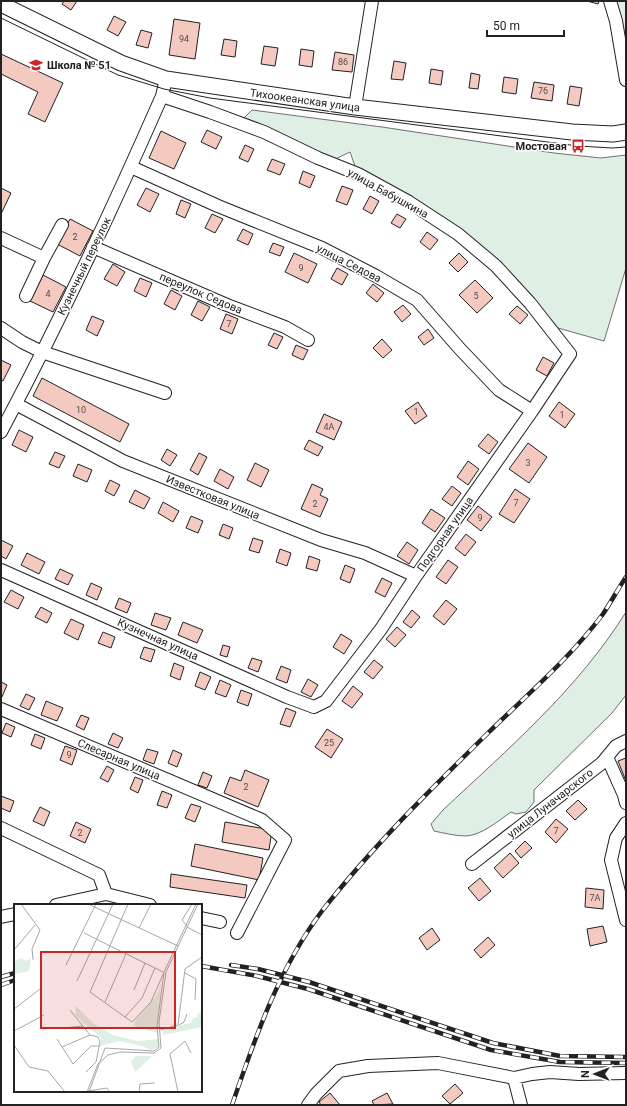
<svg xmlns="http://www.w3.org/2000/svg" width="627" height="1106" font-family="Roboto,sans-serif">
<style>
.green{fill:#e0efe3;stroke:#6f6f6f}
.building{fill:#f3c9c0;stroke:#222}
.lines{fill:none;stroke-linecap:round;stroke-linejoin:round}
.minor-casing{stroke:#222;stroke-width:14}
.major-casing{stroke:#222;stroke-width:17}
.minor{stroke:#fff;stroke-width:12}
.major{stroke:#fff;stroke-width:15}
.tram{stroke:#222;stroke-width:1}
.rail-casing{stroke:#222;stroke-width:4.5}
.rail{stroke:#fff;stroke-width:3;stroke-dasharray:9;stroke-linecap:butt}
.labels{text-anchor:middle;stroke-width:3;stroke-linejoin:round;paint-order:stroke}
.number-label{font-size:9px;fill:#564c4a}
.poi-label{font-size:11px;font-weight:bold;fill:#222;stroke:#fff;text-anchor:start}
.street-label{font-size:11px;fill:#222;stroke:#fff}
.inset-road{fill:none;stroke:#a7a7a7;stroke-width:1}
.view{fill:#c62828;fill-opacity:0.15;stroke:#c62828;stroke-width:2}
.inset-edge{fill:none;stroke:#222;stroke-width:2}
</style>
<rect width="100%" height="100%" fill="#fff"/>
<path class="green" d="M613,1H626V73Z
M252,110L382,127L554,153L601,158L626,155V268L604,341L558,328L534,300L501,264L383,184L373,175L356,169L350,152L333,160L244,118Z
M626,612V695L612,713L534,790V802L526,812L516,814L511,812C498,821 482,835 466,836C455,836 444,833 434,831L431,824L443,810C508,749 578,689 626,612Z"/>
<path class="building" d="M64,1H77L71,10L62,4Z
M587,1H599L598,4Z
M114,16L126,22L118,36L107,30Z
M174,19L200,23L195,59L169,55Z
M141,30L152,33L148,48L136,45Z
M224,39L237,41L235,57L221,55Z
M264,46L278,48L275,66L261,64Z
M301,49L314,51L312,67L299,65Z
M335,52L354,55L352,72L332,70Z
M1,54L63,83L45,122L28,114L38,92L1,74Z
M394,61L406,63L403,80L391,79Z
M431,69L443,71L441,85L429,83Z
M471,73L480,75L478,89L469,88Z
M504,77L518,79L516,94L502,92Z
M534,82L554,85L552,101L531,98Z
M570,86L582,88L579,106L567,104Z
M207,130L222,137L216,149L201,142Z
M161,131L186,143L174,169L149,158Z
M245,145L254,149L248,162L239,158Z
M272,159L285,164L280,175L267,170Z
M303,171L315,176L310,188L299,183Z
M342,186L353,190L347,205L336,201Z
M1,188L11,193L1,214Z
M146,188L159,194L150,212L137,205Z
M370,196L379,201L372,214L363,209Z
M181,200L191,204L185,218L176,214Z
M212,214L223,219L215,233L205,228Z
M397,214L406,219L400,228L391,223Z
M70,219L93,231L80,256L57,244Z
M243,229L253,234L248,245L237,240Z
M427,232L438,240L430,250L420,242Z
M273,243L284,247L280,256L269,252Z
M294,253L317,264L308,283L285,272Z
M459,253L468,262L458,272L449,263Z
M113,264L125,272L117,286L104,279Z
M337,268L348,274L342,285L331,279Z
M43,275L66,287L53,312L30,301Z
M140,278L152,283L146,297L134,291Z
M475,280L493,298L477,313L459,295Z
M373,284L384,293L377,302L366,293Z
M171,290L182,296L175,310L164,304Z
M198,301L210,307L202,321L191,315Z
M403,305L411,314L402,322L394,312Z
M517,306L528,315L520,324L509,314Z
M226,314L238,319L232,334L220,329Z
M92,316L104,321L97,336L86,330Z
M428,329L434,338L424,345L418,337Z
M274,333L283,337L277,349L268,345Z
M382,339L392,350L383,358L373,348Z
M296,345L308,350L303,360L292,355Z
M543,357L554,363L547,376L536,370Z
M1,360L11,365L3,381L1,380Z
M42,378L129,424L120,442L33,396Z
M418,402L427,416L415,424L405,411Z
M559,402L575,414L565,428L549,416Z
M324,414L342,422L334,440L316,432Z
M19,430L33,437L26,452L12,445Z
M488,434L498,442L489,454L478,446Z
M309,440L323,447L318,456L304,449Z
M528,443L547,457L529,483L509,469Z
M167,449L177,455L170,466L161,460Z
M55,452L65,456L59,468L49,464Z
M199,453L207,457L198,475L190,470Z
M468,461L479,469L468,485L457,477Z
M255,463L269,470L261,487L247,480Z
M78,464L92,470L87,482L73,476Z
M220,469L234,477L228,489L214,481Z
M110,480L120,485L114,496L105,491Z
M312,484L323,489L320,495L328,499L320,517L301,509Z
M452,486L461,493L452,506L442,499Z
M515,489L530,499L514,523L499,514Z
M135,490L150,498L144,509L129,502Z
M163,502L179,511L173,522L158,513Z
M478,506L492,517L481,531L467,520Z
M431,509L445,518L435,532L422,523Z
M191,516L203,521L198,533L186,528Z
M223,524L233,528L229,539L219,535Z
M466,534L476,542L465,556L455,548Z
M253,538L263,541L259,553L249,550Z
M1,540L13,546L6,559L1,556Z
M407,542L418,550L409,564L397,556Z
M280,549L291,553L287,566L276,562Z
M27,553L45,562L39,574L21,565Z
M309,556L320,560L317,571L306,568Z
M448,560L458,567L446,584L436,577Z
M345,565L355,569L350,583L340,579Z
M60,569L73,575L68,585L55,579Z
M382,578L392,583L385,597L375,592Z
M91,583L102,588L97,600L86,595Z
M11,590L24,597L18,609L4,602Z
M119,598L131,603L127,613L115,608Z
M446,600L457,609L444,625L433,616Z
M41,607L52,613L47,623L35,617Z
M412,610L420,617L411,628L403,622Z
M155,613L171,618L166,630L151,625Z
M71,619L84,625L78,640L64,633Z
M183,622L203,630L197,643L178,635Z
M397,627L406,635L395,647L386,639Z
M103,632L115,637L111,648L98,643Z
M341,634L352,641L344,654L333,647Z
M223,645L230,647L227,657L220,655Z
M144,647L155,650L151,662L140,658Z
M252,658L262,661L258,672L248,668Z
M374,660L383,667L373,679L364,672Z
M174,663L184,667L180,680L170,676Z
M281,666L291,670L287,683L276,679Z
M200,672L211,677L205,690L195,686Z
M308,679L318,685L311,697L301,692Z
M220,680L231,685L226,697L215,693Z
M1,682L7,685L2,697L1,696Z
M353,686L363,694L352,708L342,701Z
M241,690L252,694L248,706L237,702Z
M26,694L35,698L29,710L20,706Z
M46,701L63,708L57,721L41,715Z
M286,708L296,712L290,727L280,724Z
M81,715L89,718L84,730L76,726Z
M6,723L15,727L11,737L2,733Z
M327,729L343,739L331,758L315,747Z
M113,733L123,738L118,748L108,744Z
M35,734L45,738L41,749L31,745Z
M65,746L77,750L72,765L60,760Z
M147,749L158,752L154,764L143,760Z
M173,750L182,754L177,767L168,763Z
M626,758V781L618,761Z
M107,766L114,770L108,782L100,778Z
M245,770L269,780L258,807L224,793L230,777L241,781Z
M203,772L212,776L207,788L198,785Z
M135,777L143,780L138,793L130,789Z
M162,791L172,795L167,808L157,805Z
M1,796L14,801L10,812L1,808Z
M578,800L587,809L575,820L566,811Z
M191,804L201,807L195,822L185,818Z
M40,807L50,812L44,826L33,821Z
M556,819L568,829L556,843L545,832Z
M76,822L91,829L85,843L70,836Z
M225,822L272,830L269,850L222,842Z
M525,841L532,848L521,858L515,851Z
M195,844L263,858L259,880L191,866Z
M510,853L519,863L503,878L494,868Z
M171,874L247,885L245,898L170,887Z
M480,878L491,891L479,901L468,888Z
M586,888L604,890L603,909L585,907Z
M603,926L607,942L590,946L587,929Z
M432,928L440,940L427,950L419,938Z
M488,937L495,945L481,958L474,950Z
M455,1084L463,1093L450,1104L442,1096Z
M330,1093L340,1105H321L319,1102Z
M387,1093L393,1104L374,1105L372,1101Z"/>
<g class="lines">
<g class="minor-casing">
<path id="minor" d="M610,1L616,21L626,80
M355,107L372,1
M131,167L218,206L322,248L376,276L417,300L460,349L499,390L532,411
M1,238L44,258
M93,247L227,305L285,327L308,340
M26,296L44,258L62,225
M1,328L22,342L42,352L165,393
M16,404L123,461L321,540L365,553L416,576
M1,432C59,323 112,210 162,96L166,79
M1,570L287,697L314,707L326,701L381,629L416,576L532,411L570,354L530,303L496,266L458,234L409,202L358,174L318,158L264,132L210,112L162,96
M1,709L262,820L285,840L237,933
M607,757L624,795L626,803
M626,823L616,838L611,860L626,920
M1,828L99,875L106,894
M472,864L602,763L616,746L626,741
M56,905L106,894L150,905
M1,917L15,914
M201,918L220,922
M514,1078L521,1105
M308,1105L316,1094L339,1071L368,1066L438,1063L514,1078L532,1074L550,1072L579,1074L626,1073"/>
</g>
<g class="major-casing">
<path id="major" d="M1,4L121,63L166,79L355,107L572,132L613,134L626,132"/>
</g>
<use href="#minor" class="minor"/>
<use href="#major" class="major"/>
<path class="tram" d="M1,18L118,75L164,89L210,98L578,146L612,148L626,147"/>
<g class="rail-casing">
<path id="rail" d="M231,965L258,969L309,982L493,1043L560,1056L626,1057
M201,966L257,976L308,989L491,1050L560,1062L626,1063
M1,977L15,973
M1,985L15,980
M232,1105C255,1038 279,968 322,911C372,847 431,789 489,732C528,694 570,658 603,614C611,602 618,589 626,577"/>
</g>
<use href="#rail" class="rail"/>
</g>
<defs>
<g id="school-bare" transform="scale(1.08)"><path d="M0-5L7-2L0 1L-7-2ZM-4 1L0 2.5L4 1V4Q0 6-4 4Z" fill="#c62828" stroke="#fff" stroke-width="2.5" paint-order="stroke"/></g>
<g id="bus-bare" transform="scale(1.08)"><path d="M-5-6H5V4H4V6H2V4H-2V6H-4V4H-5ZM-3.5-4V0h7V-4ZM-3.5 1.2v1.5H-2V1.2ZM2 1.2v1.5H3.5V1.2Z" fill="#c62828" stroke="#fff" stroke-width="2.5" paint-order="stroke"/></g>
</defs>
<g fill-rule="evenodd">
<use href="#school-bare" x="36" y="65"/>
<use href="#bus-bare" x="578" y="146"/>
</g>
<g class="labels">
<g class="number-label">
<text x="184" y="42">94</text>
<text x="343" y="65">86</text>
<text x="543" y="94">76</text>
<text x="75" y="240">2</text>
<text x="301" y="271">9</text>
<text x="48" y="297">4</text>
<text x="476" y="299">5</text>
<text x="229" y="327">7</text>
<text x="81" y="413">10</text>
<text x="416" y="415">1</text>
<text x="562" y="418">1</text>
<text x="329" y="430">4А</text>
<text x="528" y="466">3</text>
<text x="516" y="506">7</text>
<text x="315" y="507">2</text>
<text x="480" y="521">9</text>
<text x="329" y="746">25</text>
<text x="69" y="758">9</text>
<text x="246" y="790">2</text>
<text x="556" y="834">7</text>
<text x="80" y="836">2</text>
<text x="595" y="901">7А</text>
</g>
<g class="poi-label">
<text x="47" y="69">Школа № 51</text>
<text x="567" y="150" text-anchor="end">Мостовая</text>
</g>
<g class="street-label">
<text transform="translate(305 100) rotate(8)" y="4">Тихоокеанская улица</text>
<text transform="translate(388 193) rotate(29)" y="4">улица Бабушкина</text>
<text transform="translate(349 263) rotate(27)" y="4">улица Седова</text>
<text transform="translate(84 266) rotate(-64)" y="4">Кузнечный переулок</text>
<text transform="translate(201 293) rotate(23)" y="4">переулок Седова</text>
<text transform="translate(213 497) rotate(22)" y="4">Известковая улица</text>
<text transform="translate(445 534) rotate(-55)" y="4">Подгорная улица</text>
<text transform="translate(158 639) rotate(24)" y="4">Кузнечная улица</text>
<text transform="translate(119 759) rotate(23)" y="4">Слесарная улица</text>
<text transform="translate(550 803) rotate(-38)" y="4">улица Луначарского</text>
</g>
</g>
<g transform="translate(14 904)">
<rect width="188" height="188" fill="#fff"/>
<path d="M7,54L12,57L17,54L15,67L0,70V58ZM147,78L143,129L120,122L121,116L143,91ZM61,101L80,120L99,131L123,137L145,135V143L137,146L128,142L105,137L86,142L87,134L62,112ZM188,108V123L149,131L148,125L177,119L179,114L183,113L184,109ZM122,152H138L121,168L117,158Z" fill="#e0efe3"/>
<path class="inset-road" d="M7,0L26,26L18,45L19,56M74,0L164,42M114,0L76,88L118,118L137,98L150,68M173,22L168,16L178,0M173,23L188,31M125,24L137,0M70,29L149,68M0,46L21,21M52,61L82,0M171,69L182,75L181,96M63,77L99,0M120,86L131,59M91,98L112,50M0,105L26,85M56,106L76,131M111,113L128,94L141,64M165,121L170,118L173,110M49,124L69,122M146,126L164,121L171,65L188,53M0,127L30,111M43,135L59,160L77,142H85M0,141L15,163L34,167L51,188M48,143L76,131M72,168L82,158L86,138L84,133L76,131M74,187L93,184L96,188M73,188L84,160L94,151L106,148L140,149L147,144L145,118L152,68L184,0M75,188L91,144L140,147L145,143L143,122L150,68L182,0M125,188L126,180L141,179M164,188L156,150L171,137L177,149"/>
<path class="view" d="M27,48H161V124H27Z"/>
<rect width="188" height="188" class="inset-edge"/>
</g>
<rect width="627" height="1106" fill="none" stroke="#222222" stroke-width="4"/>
<g transform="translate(595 1074) rotate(270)" stroke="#ffffff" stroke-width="3" paint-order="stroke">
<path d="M0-3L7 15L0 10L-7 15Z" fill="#222222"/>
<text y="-6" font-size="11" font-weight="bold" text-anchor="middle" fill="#222222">N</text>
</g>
<path d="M487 30v6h77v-6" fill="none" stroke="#222222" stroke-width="2"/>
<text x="493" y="30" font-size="12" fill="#222222" stroke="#ffffff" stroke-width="3" paint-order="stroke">50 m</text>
</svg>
